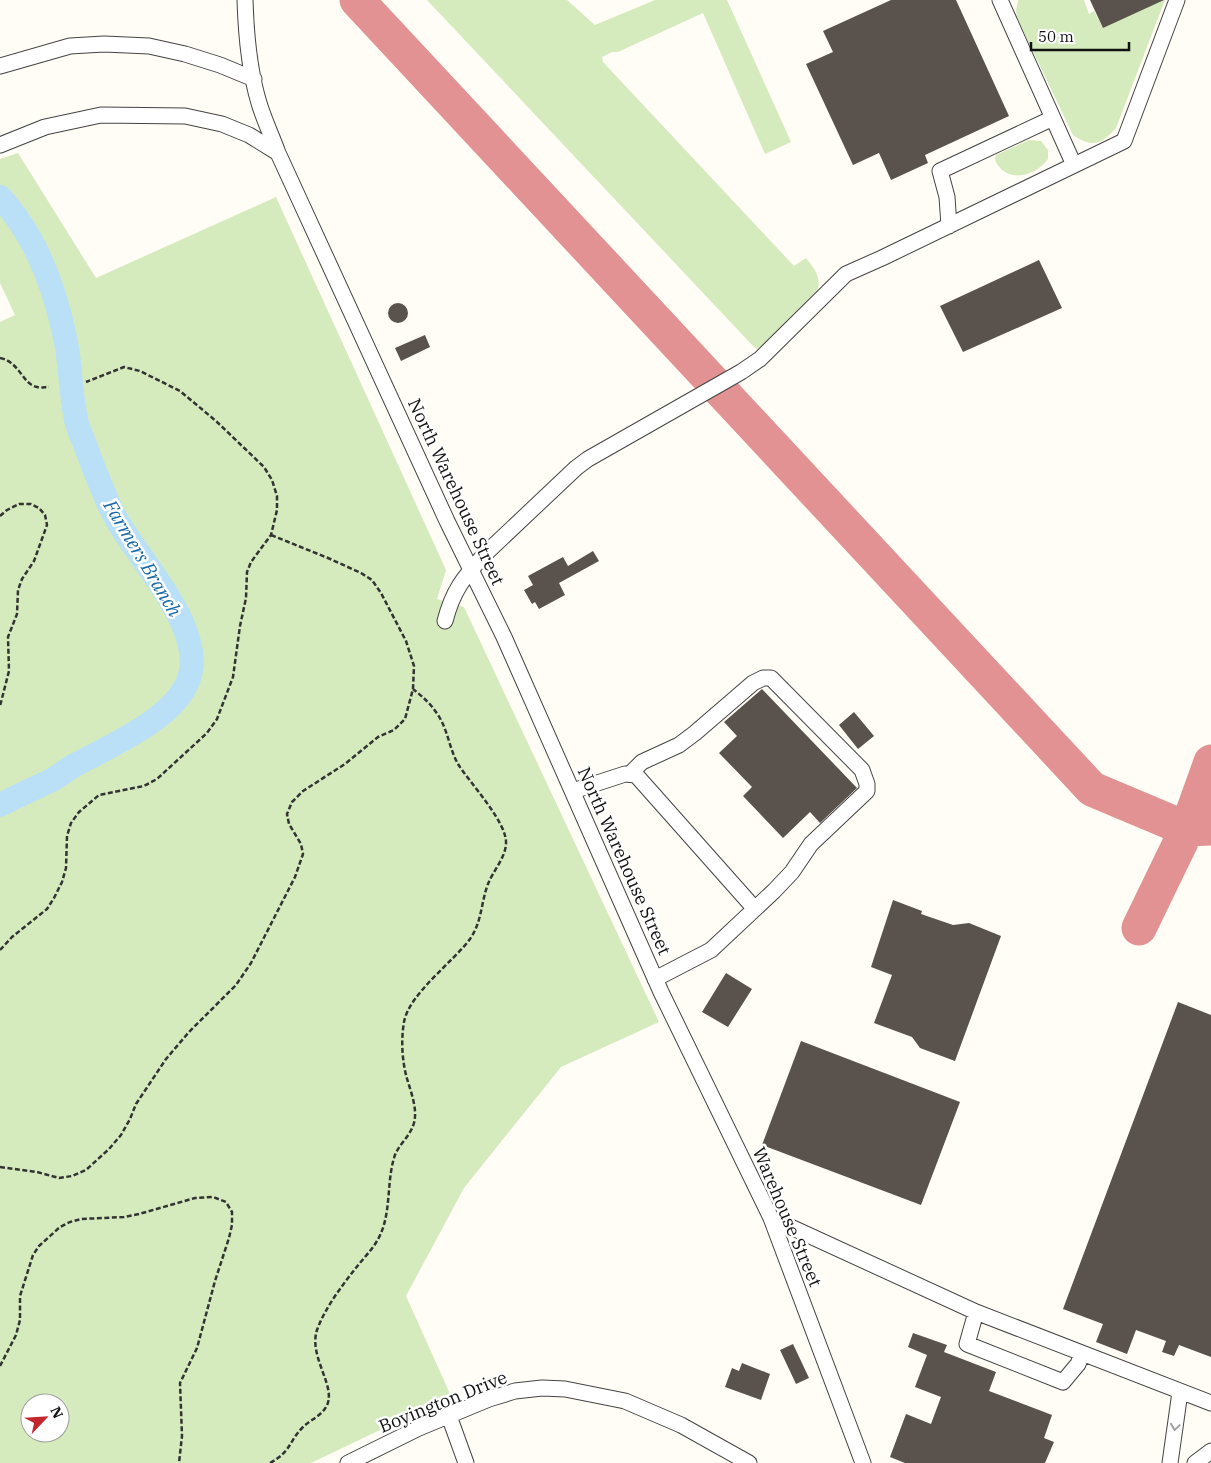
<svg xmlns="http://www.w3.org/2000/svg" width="1211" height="1463" font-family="'IBM Plex Serif',serif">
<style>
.green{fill:#d5ebbd;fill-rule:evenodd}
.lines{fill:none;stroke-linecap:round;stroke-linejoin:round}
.river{stroke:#b9e0f7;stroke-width:24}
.taxiway{stroke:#e29292;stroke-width:35}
.building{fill:#5a524d}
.minor-casing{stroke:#444;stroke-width:17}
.path{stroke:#333;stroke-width:2.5;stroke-dasharray:5 2.5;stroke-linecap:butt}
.minor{stroke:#fff;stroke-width:15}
.oneway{stroke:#a0a0a0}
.labels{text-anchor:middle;stroke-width:5;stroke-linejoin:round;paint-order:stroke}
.street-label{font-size:18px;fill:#111;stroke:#fff}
.water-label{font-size:19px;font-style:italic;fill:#1768a6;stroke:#fff}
</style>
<rect width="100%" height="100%" fill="#fffdf5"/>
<path class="green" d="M427,0H567L595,25L655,0H727L791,142L765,154L703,13L618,52H612L602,57L603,62L794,266L806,258C814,268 821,277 818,289L762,346L757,349L754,347Z
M1018,0H1084L1089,14L1094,11L1103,28L1156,2L1155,0H1165L1116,128C1101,145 1092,148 1073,135L1017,18L1016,10Z
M1029,140L1041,141L1048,150V159C1035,177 1006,184 995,160L996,155Z
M18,153L96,278L276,197L446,570L437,599L464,607L659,1022L561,1067L464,1188L406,1296L451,1396L311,1463H0V322L15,315L0,283V159ZM30,1403H60V1433H30Z"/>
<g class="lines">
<path class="river" d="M0,197C38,238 57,294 67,348C71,373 71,400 77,424C80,434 85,443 88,453C96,473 103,493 113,513C135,557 209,629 188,681C173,719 112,745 77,764C68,768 61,775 52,780C35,788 17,796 0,805"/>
<path class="taxiway" d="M357,0L1092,789L1187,829L1211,762
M1139,928L1187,829L1210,828"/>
</g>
<path class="building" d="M891,0H956L1009,116L925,155L928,163L891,180L879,153L853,165L806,64L833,52L823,31Z
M1090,0H1164L1103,28Z
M1039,260L1062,308L963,352L940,306Z
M388 313a10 10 0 1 1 20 0a10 10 0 1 1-20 0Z
M425,335L430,347L401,361L395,348Z
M593,551L599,561L559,583L565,595L539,609L535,602L532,604L524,590L533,585L528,576L563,557L568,566Z
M762,689L857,788L820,823L810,812L783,838L743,796L752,787L719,753L737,736L724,722Z
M854,712L874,736L858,749L839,725Z
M893,900L922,911L921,914L953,925L969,923L1001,936L955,1061L920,1048L912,1037L874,1023L892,975L871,967Z
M726,973L752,989L728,1027L702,1012Z
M1178,1002L1211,1015V1357L1179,1345L1174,1356L1162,1352L1166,1341L1136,1330L1127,1354L1096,1342L1103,1324L1063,1309Z
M801,1041L960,1102L921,1205L762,1145Z
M913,1333L947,1345L944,1352L996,1372L989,1391L1052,1415L1044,1438L1054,1442L1045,1463H905L890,1457L906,1414L931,1424L941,1397L915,1387L927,1355L908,1347Z
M793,1344L809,1378L796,1384L780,1350Z
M742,1363L770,1374L761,1400L725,1387L732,1368L739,1371Z"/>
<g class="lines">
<g class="minor-casing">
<path id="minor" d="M245,0C246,34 249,70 259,103C264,120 272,136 278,153L447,521L504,637L661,992L771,1218L863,1463
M1000,0L1074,165
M0,66L70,46L104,44L149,46L185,54L220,65L254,79
M0,145L45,127L101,115L185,116L222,124L249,135L278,153
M949,226L947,197L940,171L1053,118
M445,621C453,590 464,577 485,554L576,468L588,459L741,372L760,359L846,274L882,258L1124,141L1177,0
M630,774L642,762L679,745L695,733L753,683L763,678H771L862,770L867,784V791L811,844L792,872L774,891L711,950L655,979
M573,791L625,774L636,775L755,909
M771,1218L976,1312L1211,1403
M976,1312L967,1344L1063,1382L1078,1364L1082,1354
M449,1416L466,1463
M348,1463L419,1428L489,1399L515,1391L542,1388L565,1389L625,1401L681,1425L749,1463
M1170,1463L1180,1392
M1195,1463L1211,1451"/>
</g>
<path class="path" d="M0,358C20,362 22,384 37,387C41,388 45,387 49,387
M0,516L7,510L19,504H31L39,508L45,515L47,525L34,561L22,579L18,590L17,614L8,637L9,671L0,706
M0,950L12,937L47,909L54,898L62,882L66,868L67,836L71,823L79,812L99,795L144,786L157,779L207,733L217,719L233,677L240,626L246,598L247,572L251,562L271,535L277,510V496L272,480L264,467L216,421L180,391L140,371L124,367L86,382
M0,1167L37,1172L59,1178L72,1176L86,1170L109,1149L121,1135L130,1119L136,1104L166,1059L189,1032L236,985L251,963L295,877L303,854L301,844L289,824L287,814L292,802L303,791L345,764L378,737L394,730L405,719L413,689L414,666L406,641L381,593L372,580L361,573L328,558L271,535
M0,1366L16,1335L20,1320V1296L33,1255L39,1246L60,1227L70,1222L81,1219L124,1217L139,1214L195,1198L213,1197L226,1202L232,1212V1225L229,1238L215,1281L197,1348L180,1383L182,1436L179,1463
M270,1463C292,1451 288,1442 303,1427C310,1420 321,1416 326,1407C338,1388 308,1357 317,1330C325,1308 341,1287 355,1269C362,1260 371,1251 377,1241C392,1216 386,1185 394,1158C397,1146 410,1137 414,1123C418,1108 410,1090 406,1075C402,1058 401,1040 404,1022C409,994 452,963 470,939C482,922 481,902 488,884C493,871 506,857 506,843C507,822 469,782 458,764C449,748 448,730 438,715C431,704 423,697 413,689"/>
<use href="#minor" class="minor"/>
</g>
<defs><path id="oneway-chevron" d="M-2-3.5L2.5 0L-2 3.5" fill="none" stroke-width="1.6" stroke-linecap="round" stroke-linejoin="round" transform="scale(1.25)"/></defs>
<use class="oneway" href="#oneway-chevron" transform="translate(1175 1427) rotate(98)"/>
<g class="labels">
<g class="street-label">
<text transform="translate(456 492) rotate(65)" y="6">North Warehouse Street</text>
<text transform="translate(624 861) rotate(66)" y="6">North Warehouse Street</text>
<text transform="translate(787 1217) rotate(67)" y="6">Warehouse Street</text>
<text transform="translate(443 1402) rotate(-22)" y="6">Boyington Drive</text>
</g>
<g class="water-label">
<text transform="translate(143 558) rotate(59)" y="7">Farmers Branch</text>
</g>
</g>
<g transform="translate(45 1418) rotate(65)"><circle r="24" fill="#ffffff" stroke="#a0a0a0"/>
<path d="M0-4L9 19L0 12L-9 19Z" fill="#c4262e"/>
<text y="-8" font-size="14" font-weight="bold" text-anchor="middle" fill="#111111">N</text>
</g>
<path d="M1031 42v8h98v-8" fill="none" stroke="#111111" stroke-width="2.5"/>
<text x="1038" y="42" font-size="15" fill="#111111" stroke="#ffffff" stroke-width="4" paint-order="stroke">50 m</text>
</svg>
